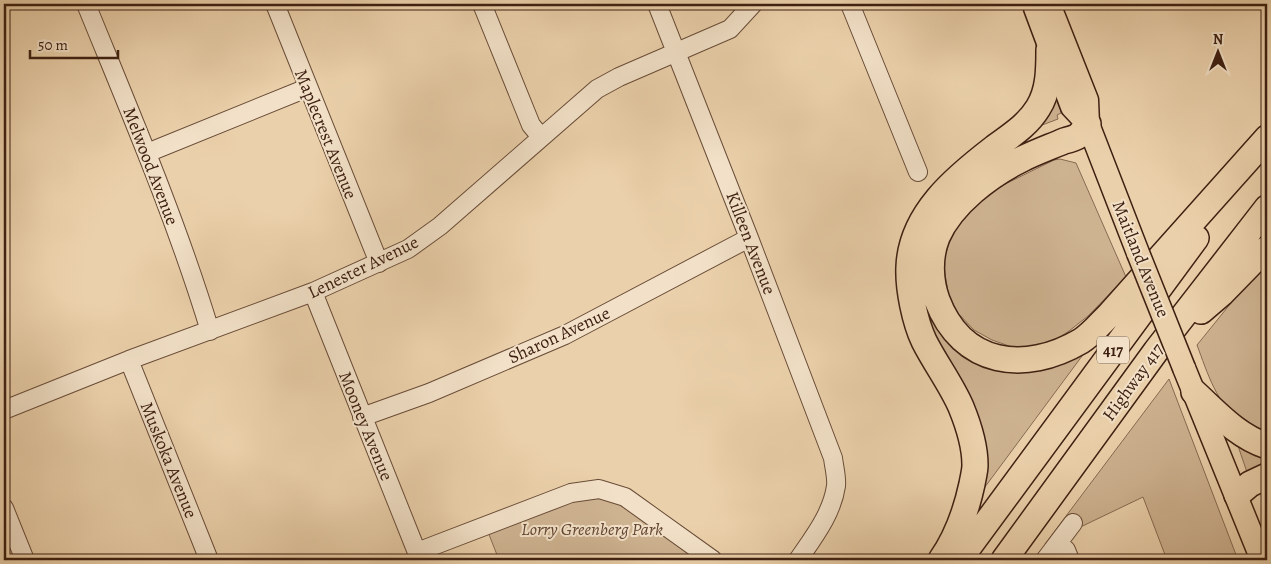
<svg xmlns="http://www.w3.org/2000/svg" width="1271" height="564" font-family="Alegreya,serif">
<style>
.green{fill:#ceb391;stroke:#866a52}
.lines{fill:none;stroke-linecap:round;stroke-linejoin:round}
.minor-casing{stroke:#694c38;stroke-width:20}
.major-casing{stroke:#3e2012;stroke-width:25}
.highway-casing{stroke:#3e2012;stroke-width:28}
.minor{stroke:#f2e1c8;stroke-width:18}
.major{stroke:#ebd1ab;stroke-width:22}
.highway{stroke:#ebd1ab;stroke-width:25}
.major-bridge-casing{stroke:#3e2012;stroke-width:25;stroke-linecap:butt}
.major-bridge{stroke:#ebd1ab;stroke-width:22}
.labels{text-anchor:middle;stroke-width:4;stroke-linejoin:round;paint-order:stroke}
.shield{fill:#f2e1c8;stroke:#745a49;stroke-width:1}
.shield-label{font-size:16px;font-weight:bold;fill:#3e2012}
.street-label{font-size:18px;fill:#3e2012;stroke:#f2e1c8}
.park-label{font-size:18px;font-style:italic;fill:#624532;stroke:#f2e1c8}
</style>
<rect width="100%" height="100%" fill="#ebd1ab"/>
<filter id="stains"><feTurbulence type="fractalNoise" baseFrequency=".004" numOctaves="4"/><feColorMatrix values="0 0 0 0 .2 0 0 0 0 .09 0 0 0 0 .02 0 0 0 .5 -.17"/></filter>
<radialGradient id="worn" r=".72"><stop offset=".6" stop-color="#630" stop-opacity="0"/><stop offset="1" stop-color="#630" stop-opacity=".3"/></radialGradient>
<path class="green" d="M1055,95L1061,111V113L1057,115L1058,119L1029,130Z
M1032,141L1001,161L924,255L970,355L1085,352L982,491L923,321V229L1014,149Z
M1060,159L1076,163L1126,277L1088,316L1069,331L1052,342L1038,347H1012L992,340L974,330L956,311L948,292L943,262L955,225L991,191L1054,160Z
M1267,265V436C1259,432 1250,428 1242,423C1217,405 1207,372 1197,345L1231,303Z
M1169,379L1238,560H1167L1143,497L1045,544Z
M1237,443L1267,452V470L1249,478Z
M596,497L619,504L697,560H499L488,532L572,499Z"/>
<g class="lines">
<g class="minor-casing">
<path id="minor" d="M86,4C130,112 176,219 210,331
M275,4L379,263
M482,4L531,125L541,137
M657,4L749,238L833,458C834,467 837,477 836,486C832,514 813,538 798,560
M850,4L918,172
M147,153L307,88
M313,292L420,560
M129,360L209,560
M4,410L129,360L313,292L408,249L440,226L597,89L619,77L730,29L753,4
M362,417L429,393L565,335L749,238
M4,508L25,560
M1058,543L1066,550L1070,560
M417,552L571,493L599,489L625,497L713,560
M1045,560L1073,523"/>
</g>
<g class="major-casing">
<path id="major" d="M1049,4L1087,100L1088,124L1138,253
M1035,8L1072,107L1088,124
M1184,368L1262,560"/>
</g>
<g class="highway-casing">
<path id="highway" d="M1088,124C1085,127 1082,133 1078,136C1075,138 1068,140 1064,141C1050,147 1036,152 1022,159C990,175 952,203 937,237C929,257 930,281 937,300C962,366 1025,374 1081,341C1091,335 1100,324 1109,315L1267,138
M1201,311L1222,293L1261,253L1267,249
M1194,392C1217,413 1237,436 1267,446
M1237,495L1250,484L1267,476
M941,560C957,537 966,512 972,484C973,478 975,471 975,465C975,447 968,424 961,407C951,384 935,363 924,341C915,322 908,289 909,267C911,214 955,178 994,148C1010,136 1027,126 1038,108C1049,91 1049,69 1049,50
M959,560L1196,238
M1004,560L1156,351L1267,208"/>
</g>
<use href="#minor" class="minor"/>
<use href="#major" class="major"/>
<use href="#highway" class="highway"/>
<g class="major-bridge-casing">
<path id="major-bridge" d="M1138,253L1184,368"/>
</g>
<use href="#major-bridge" class="major-bridge"/>
</g>
<g class="labels">
<rect class="shield" x="1097" y="336.5" width="32" height="27" rx="4"/>
<g class="shield-label">
<text x="1113" y="356">417</text>
</g>
<g class="street-label">
<text transform="translate(326 134) rotate(68)" y="6">Maplecrest Avenue</text>
<text transform="translate(151 166) rotate(69)" y="6">Melwood Avenue</text>
<text transform="translate(751 243) rotate(69)" y="6">Killeen Avenue</text>
<text transform="translate(1141 259) rotate(68)" y="6">Maitland Avenue</text>
<text transform="translate(363 267) rotate(-26)" y="6">Lenester Avenue</text>
<text transform="translate(559 335) rotate(-25)" y="6">Sharon Avenue</text>
<text transform="translate(1133 382) rotate(-54)" y="6">Highway 417</text>
<text transform="translate(366 426) rotate(68)" y="6">Mooney Avenue</text>
<text transform="translate(169 460) rotate(68)" y="6">Muskoka Avenue</text>
</g>
<g class="park-label">
<text x="592" y="535">Lorry Greenberg Park</text>
</g>
</g>
<rect width="1271" height="564" fill="none" stroke="#ebd1ab" stroke-width="20"/>
<rect x="5" y="5" width="1261" height="554" fill="none" stroke="#3e2012" stroke-width="2.5"/>
<rect x="10" y="10" width="1251" height="544" fill="none" stroke="#3e2012"/>
<g transform="translate(1218 52)" stroke="#f2e1c8" stroke-width="4" paint-order="stroke">
<path d="M0-4L9 19L0 12L-9 19Z" fill="#3e2012"/>
<text y="-8" font-size="14" font-weight="bold" text-anchor="middle" fill="#3e2012">N</text>
</g>
<path d="M30 50v8h88v-8" fill="none" stroke="#3e2012" stroke-width="2.5"/>
<text x="38" y="50" font-size="15" fill="#3e2012" stroke="#f2e1c8" stroke-width="4" paint-order="stroke">50 m</text>
<rect width="100%" height="100%" filter="url(#stains)"/>
<rect width="100%" height="100%" fill="url(#worn)"/>
</svg>
